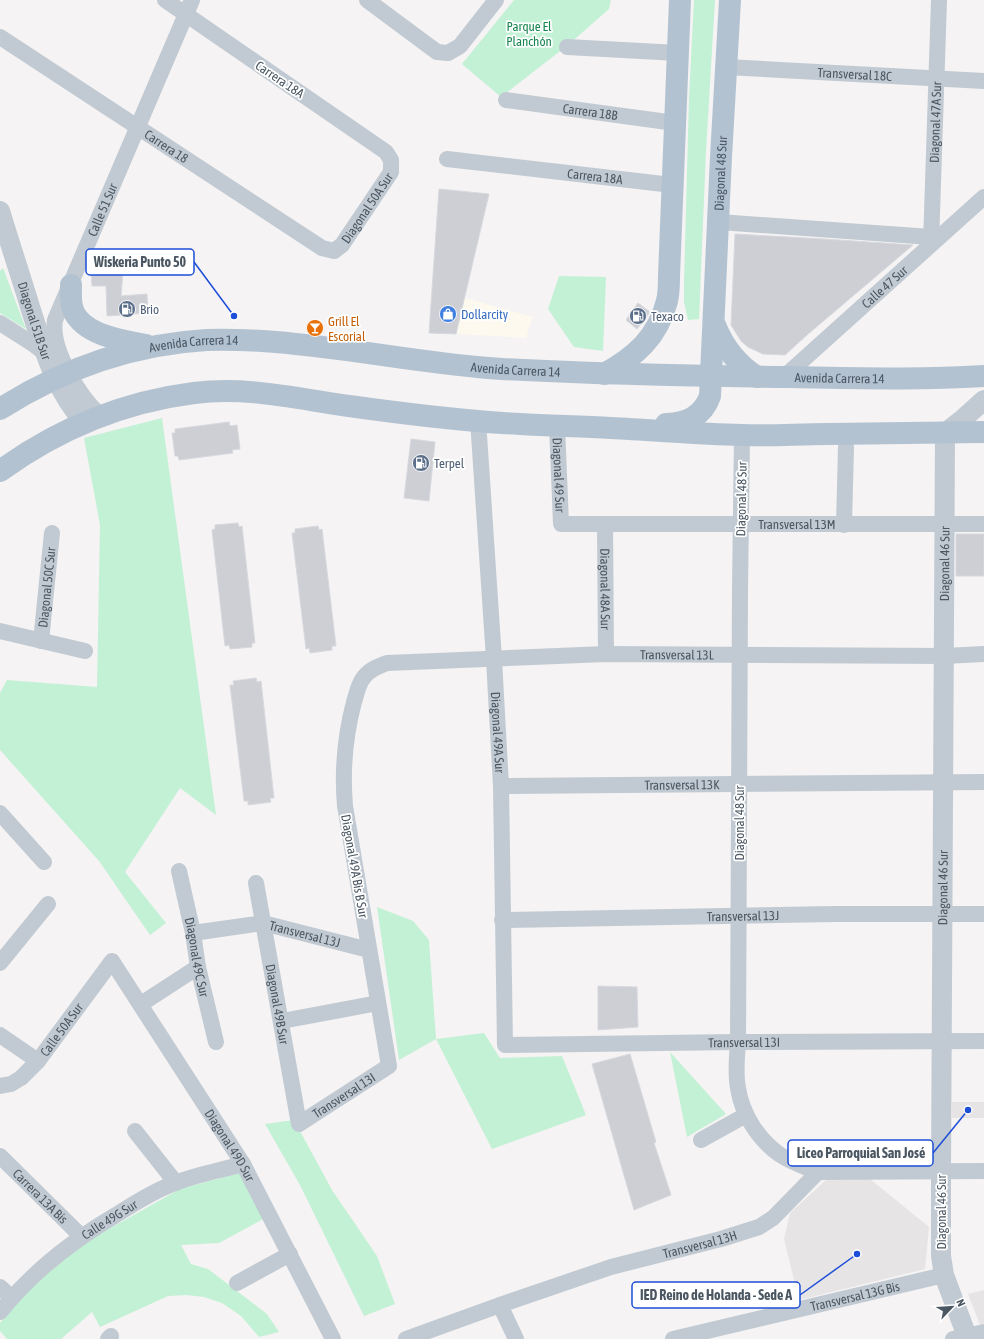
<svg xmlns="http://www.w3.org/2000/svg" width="984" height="1339" font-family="'Asap Condensed',sans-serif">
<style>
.commercial{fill:#fdf9ef}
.education{fill:#e6e4e5}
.green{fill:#c3f1d5}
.building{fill:#cdcfd5;stroke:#d7d9de}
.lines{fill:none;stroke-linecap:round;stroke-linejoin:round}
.minor{stroke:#c1cad2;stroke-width:16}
.tertiary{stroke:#c1cad2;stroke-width:20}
.primary{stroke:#b3c2d1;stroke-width:22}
.labels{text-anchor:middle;stroke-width:3.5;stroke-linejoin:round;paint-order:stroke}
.park-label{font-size:13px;fill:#17864f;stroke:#fff}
.street-label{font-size:13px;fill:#4a5661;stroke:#fff}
.service-label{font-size:13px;fill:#4e5e75;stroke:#fff;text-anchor:start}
.shop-label{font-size:13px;fill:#366cbe;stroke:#fff;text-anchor:start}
.food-label{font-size:13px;fill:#c56008;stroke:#fff;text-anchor:start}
.leader{fill:none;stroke:#1d4ed8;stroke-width:1.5}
.callout-dot{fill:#1d4ed8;stroke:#fff;stroke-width:1.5}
.callout{fill:#fff;stroke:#1d4ed8;stroke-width:1.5}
.callout-label{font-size:14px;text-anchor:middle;font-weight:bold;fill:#4a5661}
</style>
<rect width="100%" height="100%" fill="#f5f3f3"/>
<path class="commercial" d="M465,298L533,317L526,338L457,334Z"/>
<path class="education" d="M952,1102H984V1118H952Z
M870,1179L929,1227L925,1269L799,1300L784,1239L790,1213L826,1180Z
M984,1290V1324L980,1325L968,1294Z"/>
<path class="green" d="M514,0H611L609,9L568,45L501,97L462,64Z
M694,0H715L706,151L699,319L688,320L684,302V283L689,98Z
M3,268L26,329L0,313V271Z
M559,276L606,277L603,351L574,347L548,309Z
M162,418L216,815L180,788L125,872L166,923L150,935L99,861L0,750V693L7,680L97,687L100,525L84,438Z
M377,907L413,921L429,940L436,1039L484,1033L500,1058L562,1056L586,1115L492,1149L436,1039L399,1060Z
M670,1052L726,1114L687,1137Z
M294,1120L332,1190L377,1256L395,1304L364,1316L300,1185L265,1124Z
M243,1172L265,1218L219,1243L181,1245L191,1264L208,1269L267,1314L279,1332L259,1337L241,1316L222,1303L204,1297L187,1295L168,1296L100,1327L92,1312L61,1339H7L0,1331V1323L18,1298L84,1243L180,1189Z"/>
<path class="building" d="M439,189L489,194L456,334L429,333Z
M735,234L824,239L913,245L807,335L785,355L763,354L748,347L741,341L731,325Z
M103,251L126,261L123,271L121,296L147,294L148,313L107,316L106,286H92L91,270H95Z
M638,303L650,312L637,329L626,320Z
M229,422L230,426L237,425L240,449L232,450L233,453L179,460L178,456H175L172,433H175V429Z
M411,439L435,442L429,501L404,498Z
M238,523L239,527L242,526L255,643H252V647L230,649L229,645L225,646L212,530L215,529V525Z
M318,526L319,530L322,529L336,646H332V650L310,653L309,648L306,649L292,533H295V529Z
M956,534H984V576H956Z
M256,678L257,682L261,681L274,798H270L271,802L248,805V801H244L230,685H234L233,681Z
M598,986L637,987L638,1027L598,1030Z
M630,1054L656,1142L654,1143L671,1195L634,1210L592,1064Z"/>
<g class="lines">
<g class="minor">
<path d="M367,0L437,52L448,53L460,46L496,0"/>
<path id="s1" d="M0,37L322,248L334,251L342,245L391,172V160L386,152L165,0"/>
<path d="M567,47L678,53"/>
<path id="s2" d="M726,67L984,81"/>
<path id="s3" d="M506,100L675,123"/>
<path id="s4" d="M447,159L672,185"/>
<path d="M719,222L931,237"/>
<path id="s5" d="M931,244L939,0"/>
<path d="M0,323L33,344L45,353"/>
<path id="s6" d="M784,377L984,197"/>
<path id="s7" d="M100,415C80,397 50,349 55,320L192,0"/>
<path id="s8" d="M478,420L494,659L501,786L505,1045L738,1042L984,1041"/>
<path id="s9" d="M557,425L561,524H984"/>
<path d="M742,435L740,590L738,1042C737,1057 735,1073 738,1088C742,1114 758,1139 779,1154C790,1162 805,1167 818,1172L984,1171"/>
<path id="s10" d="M605,524L606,654"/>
<path d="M844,525L846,447"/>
<path d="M0,631L85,651"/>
<path id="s11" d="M41,641L52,533"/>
<path id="s12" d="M501,786L984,782"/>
<path d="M0,813L44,862"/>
<path id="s13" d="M179,871L193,933L198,967L216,1042"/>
<path id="s14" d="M256,883L299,1124L389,1066L345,806C342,771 345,736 354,702C357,693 358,684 364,677C370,669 379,666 387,663L606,654L944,656L984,654"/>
<path id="s15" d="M502,920L835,914H984"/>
<path id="s16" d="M193,933L263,923L369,950"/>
<path d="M0,963L48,904"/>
<path d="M141,1004L198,967"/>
<path d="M282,1021L378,1003"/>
<path d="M0,1035L38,1061"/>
<path id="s17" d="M0,1086L11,1084L21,1078L38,1061L112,961L243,1164L333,1339"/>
<path d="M135,1131L176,1183"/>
<path d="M701,1140L746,1115"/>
<path id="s18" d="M0,1156L81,1236"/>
<path d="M237,1283L290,1254"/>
<path d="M0,1287L12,1298"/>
<path d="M500,1305L516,1339"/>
<path id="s19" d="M0,1312C32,1272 72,1241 116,1215C135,1203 154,1191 175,1183C195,1175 222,1170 243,1164"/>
<path d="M108,1339L111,1336"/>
<path id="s20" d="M406,1339L500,1305L611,1267L721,1239L759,1227L773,1218L818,1172"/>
<path id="s21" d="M673,1339L944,1275"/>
<path d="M953,1339L984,1332"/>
</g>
<g class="tertiary">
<path id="s22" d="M0,211C10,244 21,277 31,310C44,350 55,390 84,422"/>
<path id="s23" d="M968,1339L944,1275L941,1256V1171L945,433L964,418L984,400"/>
</g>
<g class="primary">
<path d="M71,285C71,293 70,302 73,310C83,335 123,341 146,345"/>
<path d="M715,325C724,348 737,364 757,377"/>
<path d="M604,374C635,357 658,337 667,301C669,293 669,284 669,276L680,0"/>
<path id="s24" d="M0,409C63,369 133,344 207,340C225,339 244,340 262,341C343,346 422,364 502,369C597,374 693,376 788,377C853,378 919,380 984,376"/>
<path id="s25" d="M666,424C686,424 703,416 710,396L721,157L730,0"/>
<path d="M0,471C58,429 123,402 194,393C247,386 298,399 349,406C406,414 463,421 520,424C550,426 581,426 611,428C654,430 698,434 742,435C770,436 799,434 828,434C880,433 932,433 984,432"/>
</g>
</g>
<defs>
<g id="fuel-disc" transform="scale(0.9)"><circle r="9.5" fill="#5c6f8a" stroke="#fff"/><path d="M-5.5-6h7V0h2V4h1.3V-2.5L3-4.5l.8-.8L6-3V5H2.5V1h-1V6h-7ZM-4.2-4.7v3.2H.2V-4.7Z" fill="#fff"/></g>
<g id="shop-disc" transform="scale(0.9)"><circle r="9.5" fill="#3f7fe0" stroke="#fff"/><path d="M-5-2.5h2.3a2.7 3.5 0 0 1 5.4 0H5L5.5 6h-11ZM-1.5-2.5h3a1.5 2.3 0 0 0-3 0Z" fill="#fff"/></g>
<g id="bar-disc" transform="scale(0.9)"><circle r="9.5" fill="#e8710a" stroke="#fff"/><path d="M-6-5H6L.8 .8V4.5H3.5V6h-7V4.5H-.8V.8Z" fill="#fff"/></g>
</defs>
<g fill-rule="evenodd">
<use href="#fuel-disc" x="127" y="309"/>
<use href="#shop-disc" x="448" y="314"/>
<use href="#fuel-disc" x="638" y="316"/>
<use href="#bar-disc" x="315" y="328"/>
<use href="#fuel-disc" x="421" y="463"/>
</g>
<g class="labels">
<g class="park-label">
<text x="529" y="31">Parque El<tspan x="529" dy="15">Planchón</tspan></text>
</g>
<g class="street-label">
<text dy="5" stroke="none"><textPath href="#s2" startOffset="129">Transversal 18C</textPath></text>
<text transform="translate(280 79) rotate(34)" y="5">Carrera 18A</text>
<text dy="5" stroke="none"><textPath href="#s3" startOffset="85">Carrera 18B</textPath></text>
<text dy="5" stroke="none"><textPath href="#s5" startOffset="122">Diagonal 47A Sur</textPath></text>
<text dy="5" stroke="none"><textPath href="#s1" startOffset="199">Carrera 18</textPath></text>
<text dy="5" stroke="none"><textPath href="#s25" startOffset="279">Diagonal 48 Sur</textPath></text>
<text dy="5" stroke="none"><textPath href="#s4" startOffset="149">Carrera 18A</textPath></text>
<text dy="5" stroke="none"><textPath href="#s1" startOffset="452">Diagonal 50A Sur</textPath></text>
<text dy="5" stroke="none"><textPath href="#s7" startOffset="228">Calle 51 Sur</textPath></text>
<text dy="5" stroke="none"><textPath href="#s6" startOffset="135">Calle 47 Sur</textPath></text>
<text dy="5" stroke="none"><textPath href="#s22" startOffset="115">Diagonal 51B Sur</textPath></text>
<text dy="5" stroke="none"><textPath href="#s24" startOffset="207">Avenida Carrera 14</textPath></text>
<text dy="5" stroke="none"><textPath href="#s24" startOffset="531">Avenida Carrera 14</textPath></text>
<text dy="5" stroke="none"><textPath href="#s24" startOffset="855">Avenida Carrera 14</textPath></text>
<text dy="5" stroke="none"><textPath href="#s9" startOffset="50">Diagonal 49 Sur</textPath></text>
<text transform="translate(741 499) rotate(-89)" y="5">Diagonal 48 Sur</text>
<text dy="5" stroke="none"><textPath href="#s9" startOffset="335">Transversal 13M</textPath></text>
<text dy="5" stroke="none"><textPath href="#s23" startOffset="780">Diagonal 46 Sur</textPath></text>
<text dy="5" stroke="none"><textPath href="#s11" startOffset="54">Diagonal 50C Sur</textPath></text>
<text dy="5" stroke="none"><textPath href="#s10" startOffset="65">Diagonal 48A Sur</textPath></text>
<text dy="5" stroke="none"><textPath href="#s14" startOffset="1065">Transversal 13L</textPath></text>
<text dy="5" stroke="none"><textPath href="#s8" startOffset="313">Diagonal 49A Sur</textPath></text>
<text dy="5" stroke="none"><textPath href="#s12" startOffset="181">Transversal 13K</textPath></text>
<text transform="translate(739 823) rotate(-90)" y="5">Diagonal 48 Sur</text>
<text transform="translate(355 866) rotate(80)" y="5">Diagonal 49A Bis B Sur</text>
<text dy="5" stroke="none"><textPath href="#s23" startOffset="456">Diagonal 46 Sur</textPath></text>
<text dy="5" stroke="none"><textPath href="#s15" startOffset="241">Transversal 13J</textPath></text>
<text dy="5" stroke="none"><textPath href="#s16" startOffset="114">Transversal 13J</textPath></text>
<text dy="5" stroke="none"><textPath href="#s13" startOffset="88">Diagonal 49C Sur</textPath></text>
<text dy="5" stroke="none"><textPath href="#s14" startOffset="123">Diagonal 49B Sur</textPath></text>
<text dy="5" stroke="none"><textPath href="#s17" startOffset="86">Calle 50A Sur</textPath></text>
<text dy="5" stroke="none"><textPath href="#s8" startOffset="865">Transversal 13I</textPath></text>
<text dy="5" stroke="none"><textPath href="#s14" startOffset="298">Transversal 13I</textPath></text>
<text dy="5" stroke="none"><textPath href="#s17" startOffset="390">Diagonal 49D Sur</textPath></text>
<text dy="5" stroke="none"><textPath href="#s18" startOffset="57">Carrera 13A Bis</textPath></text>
<text transform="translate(941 1212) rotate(-90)" y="5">Diagonal 46 Sur</text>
<text dy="5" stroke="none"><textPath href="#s19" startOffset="144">Calle 49G Sur</textPath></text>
<text dy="5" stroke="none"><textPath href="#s20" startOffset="309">Transversal 13H</textPath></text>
<text dy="5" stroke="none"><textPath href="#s21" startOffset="187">Transversal 13G Bis</textPath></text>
</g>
<g class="service-label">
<text x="140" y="314">Brio</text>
<text x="651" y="321">Texaco</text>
<text x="434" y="468">Terpel</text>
</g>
<g class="shop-label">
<text x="461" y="319">Dollarcity</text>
</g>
<g class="food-label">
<text x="328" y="326">Grill El<tspan x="328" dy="15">Escorial</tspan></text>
</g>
</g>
<path class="leader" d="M234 316L194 262M968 1110L933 1153M857 1254L800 1295"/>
<g class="callout-dot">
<circle cx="234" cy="316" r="4"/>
<circle cx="968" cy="1110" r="4"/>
<circle cx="857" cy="1254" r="4"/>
</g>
<g class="callout">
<rect x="86" y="249" width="108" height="26" rx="4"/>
<rect x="788" y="1140" width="145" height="26" rx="4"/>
<rect x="632" y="1282" width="168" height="26" rx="4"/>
</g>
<g class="callout-label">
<text x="140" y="267">Wiskeria Punto 50</text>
<text x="861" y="1158">Liceo Parroquial San José</text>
<text x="716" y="1300">IED Reino de Holanda - Sede A</text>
</g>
<g transform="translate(952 1307) rotate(65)" stroke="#ffffff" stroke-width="3" paint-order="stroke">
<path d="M0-3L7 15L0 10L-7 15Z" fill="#4a5661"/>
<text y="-6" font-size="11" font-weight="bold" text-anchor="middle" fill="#4a5661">N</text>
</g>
</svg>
